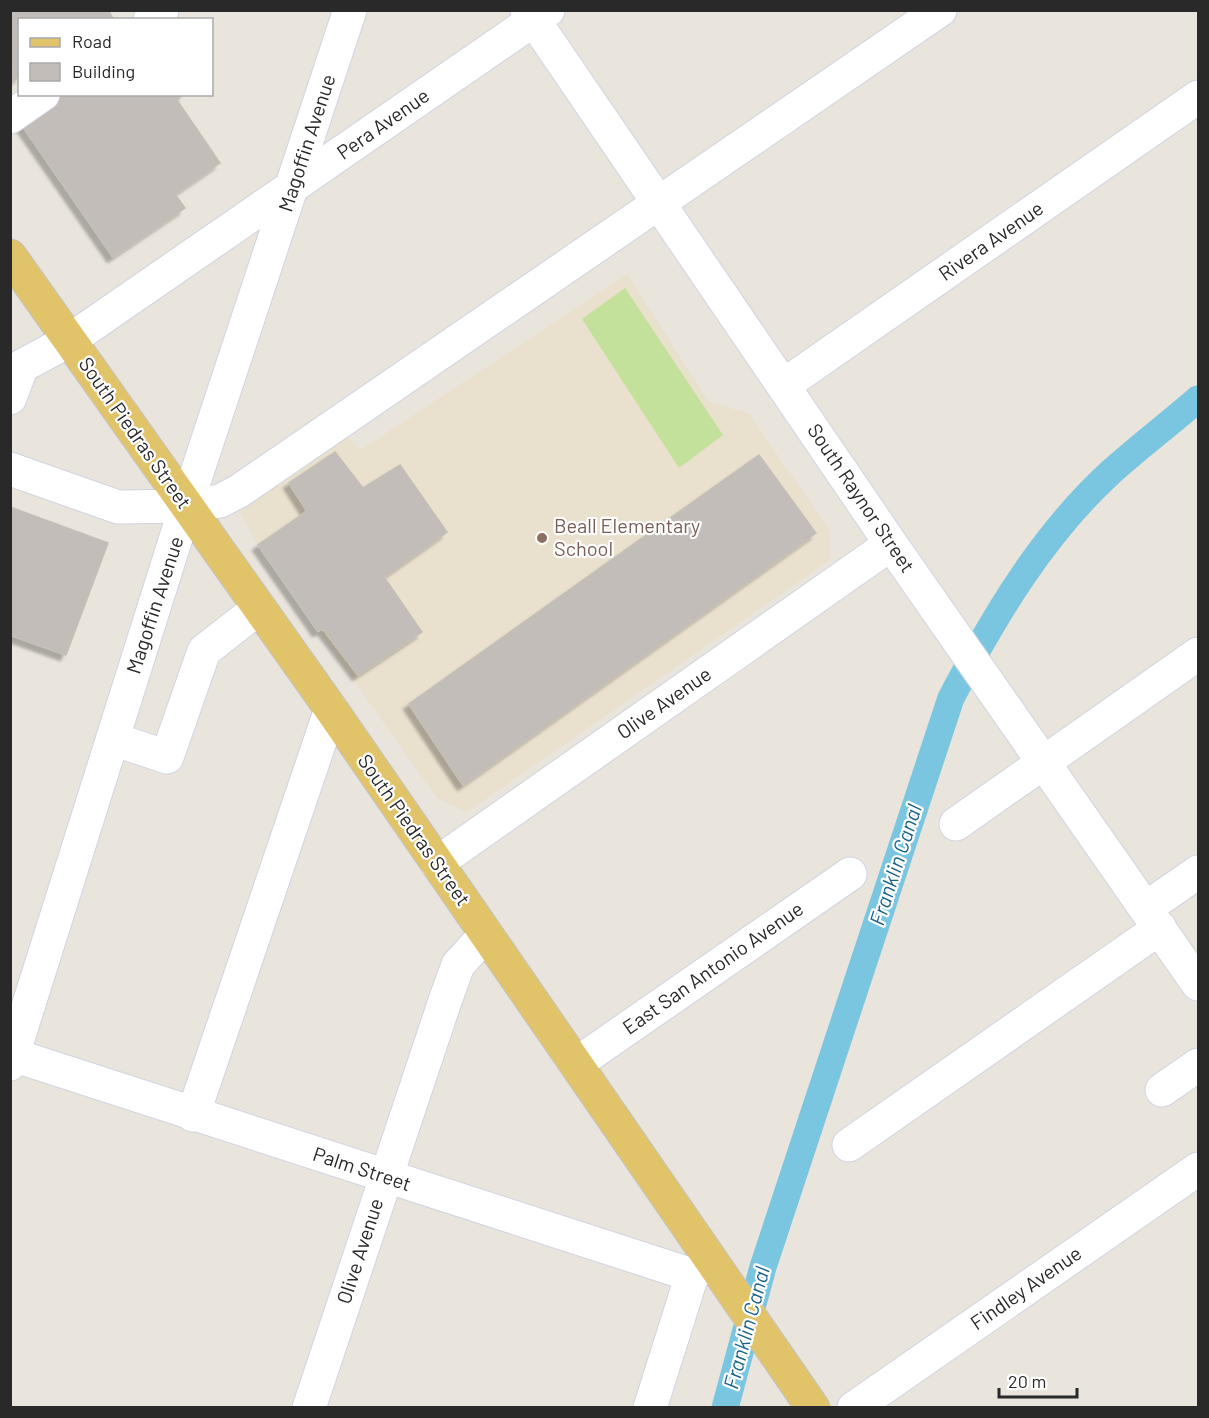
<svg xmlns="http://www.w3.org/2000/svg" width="1209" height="1418" font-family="Barlow,sans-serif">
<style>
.education{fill:#e9e0cd}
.pitch{fill:#c4e19b}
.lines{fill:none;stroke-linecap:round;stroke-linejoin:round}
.canal{stroke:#7ac6e1;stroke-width:27}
.building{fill:#c2bdb8;stroke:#c4bfb6;stroke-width:1.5;filter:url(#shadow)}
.minor-casing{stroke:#d1d4e0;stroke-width:35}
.major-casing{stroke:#c3c3c3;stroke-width:35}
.minor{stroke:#fff;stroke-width:33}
.major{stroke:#e1c46a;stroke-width:33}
.education-dot{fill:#8d6e63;stroke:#fff;stroke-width:2}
.labels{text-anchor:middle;stroke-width:4.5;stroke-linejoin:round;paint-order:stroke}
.street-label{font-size:20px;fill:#292929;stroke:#fff}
.education-label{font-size:20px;fill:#785e54;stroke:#fff;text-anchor:start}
.water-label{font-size:21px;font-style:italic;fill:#1b658a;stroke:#fff}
</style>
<defs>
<filter id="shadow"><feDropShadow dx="-5.5" dy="5.5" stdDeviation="1.5" flood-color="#0004"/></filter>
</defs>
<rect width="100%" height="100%" fill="#e9e4dc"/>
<path class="education" d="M627,274L708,401L749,414L830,531V560L467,812L437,798L258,545L239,510L345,434L361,450Z"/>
<path class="pitch" d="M625,288L723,435L679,468L582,319Z"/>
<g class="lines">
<path class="canal" d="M725,1408L763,1267L951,698C994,617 1042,535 1111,472C1139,447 1169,424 1198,399"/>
</g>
<path class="building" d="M10,10H108L114,20H20V76L12,82Z
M58,94H184L177,100L220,163L175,194L185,208L113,257L19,121Z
M335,452L363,488L400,465L447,532L384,577L422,632L358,675L323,629L318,631L258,545L307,511L289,483Z
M759,455L816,533L463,785L409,704Z
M10,507L108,543L66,655L10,635Z"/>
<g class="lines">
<g class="minor-casing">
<path id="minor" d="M527,10L891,544L1198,984
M150,20L162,10
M10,117L43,94
M784,385L1198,97
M10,398L22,366L70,340L548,10
M10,469L118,507L186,506L220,501L239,491L940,10
M113,739L167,757L204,651L259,608
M956,824L1198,654
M437,863L891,544
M1146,908L1198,872
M10,1054L692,1275L711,1262
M10,1064L186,506L350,10
M576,1064L850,874
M1162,1090L1198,1065
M193,1115L331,709
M849,1145L1160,928
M309,1408L446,998L458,965L486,934
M650,1408L692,1275
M854,1408L1198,1169"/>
</g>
<g class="major-casing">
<path id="major" d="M10,256L331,709L813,1408"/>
</g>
<use href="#minor" class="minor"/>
<use href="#major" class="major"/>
</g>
<circle class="education-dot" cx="542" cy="538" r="6"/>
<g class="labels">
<g class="street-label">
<text transform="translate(383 124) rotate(-35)" y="7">Pera Avenue</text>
<text transform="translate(307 143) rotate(-72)" y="7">Magoffin Avenue</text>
<text transform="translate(991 241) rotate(-35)" y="7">Rivera Avenue</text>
<text transform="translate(135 433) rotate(55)" y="7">South Piedras Street</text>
<text transform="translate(861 498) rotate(56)" y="7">South Raynor Street</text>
<text transform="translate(155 605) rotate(-72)" y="7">Magoffin Avenue</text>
<text transform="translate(664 703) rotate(-35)" y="7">Olive Avenue</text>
<text transform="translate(414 830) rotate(55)" y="7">South Piedras Street</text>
<text transform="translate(713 968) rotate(-35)" y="7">East San Antonio Avenue</text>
<text transform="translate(362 1169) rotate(18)" y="7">Palm Street</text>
<text transform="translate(360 1251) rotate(-72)" y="7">Olive Avenue</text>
<text transform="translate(1026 1288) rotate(-35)" y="7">Findley Avenue</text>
</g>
<g class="education-label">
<text x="554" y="533">Beall Elementary<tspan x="554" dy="23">School</tspan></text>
</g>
<g class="water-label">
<text transform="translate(896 865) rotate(-72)" y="7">Franklin Canal</text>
<text transform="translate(747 1328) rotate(-75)" y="7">Franklin Canal</text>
</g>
</g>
<rect width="1209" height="1418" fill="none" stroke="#292929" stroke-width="24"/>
<rect x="18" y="18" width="195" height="78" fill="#ffffff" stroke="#a9a9a9" stroke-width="1.5"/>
<rect x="30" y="38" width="30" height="9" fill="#e1c46a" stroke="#a9a9a9" stroke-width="1.5"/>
<text x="72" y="48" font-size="18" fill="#292929">Road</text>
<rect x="30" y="63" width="30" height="18" fill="#c2bdb8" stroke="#a9a9a9" stroke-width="1.5"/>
<text x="72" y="78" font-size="18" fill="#292929">Building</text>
<path d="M999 1388v9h78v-9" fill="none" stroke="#292929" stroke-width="3"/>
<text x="1008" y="1388" font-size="18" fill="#292929" stroke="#ffffff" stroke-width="4.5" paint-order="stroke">20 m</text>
</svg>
